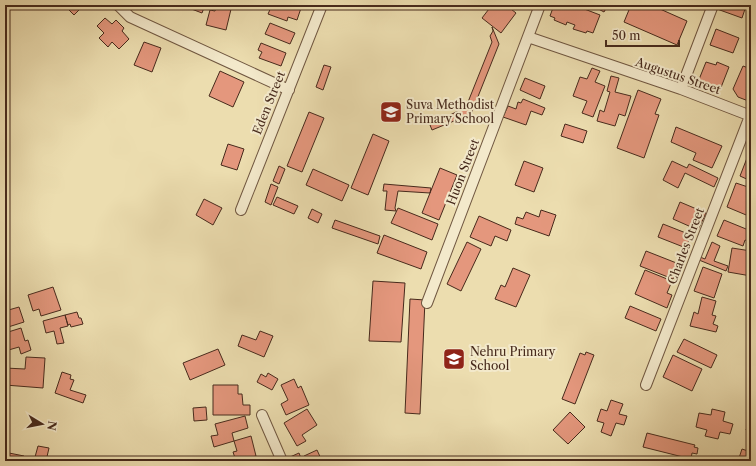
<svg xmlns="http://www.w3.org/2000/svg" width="756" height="466" font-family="'Libre Caslon Text',serif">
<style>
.building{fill:#e4977d;stroke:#472a1c}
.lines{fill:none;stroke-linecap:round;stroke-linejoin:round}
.minor-casing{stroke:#705741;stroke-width:12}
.minor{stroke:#f3e9cb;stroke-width:10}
.labels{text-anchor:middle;stroke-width:4;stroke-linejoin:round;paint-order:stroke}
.street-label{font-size:12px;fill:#472a1c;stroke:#f3e9cb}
.poi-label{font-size:12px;fill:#472a1c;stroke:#f3e9cb;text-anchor:start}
</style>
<rect width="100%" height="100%" fill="#ecddaf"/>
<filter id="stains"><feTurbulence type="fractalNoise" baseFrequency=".005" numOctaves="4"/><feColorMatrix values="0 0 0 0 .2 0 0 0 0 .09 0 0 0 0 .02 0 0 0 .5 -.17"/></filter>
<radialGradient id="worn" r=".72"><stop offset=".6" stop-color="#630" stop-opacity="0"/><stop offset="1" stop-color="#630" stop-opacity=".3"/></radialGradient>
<path class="building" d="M64,5H84L74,15Z
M181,5H205L202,13Z
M217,5H232L226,30L206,25L210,10L215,11Z
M272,5H293L301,8L297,20L288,17L287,21L268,14Z
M492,5H506L516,13L501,33L482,18Z
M554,5H574L600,15L593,33L587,31L586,33L573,29L575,25L567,22L566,25L554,20L555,18L550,16Z
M591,5H608L604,12Z
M631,5H651L687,21L677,45L624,22Z
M719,5H735L745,9L742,18L717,9Z
M105,18L112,24L116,20L124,28L122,31L129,39L119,49L112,42L108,47L99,38L104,33L97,26Z
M270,23L295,33L290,44L265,34Z
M492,27L499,44L471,114L432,130L430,125L466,107L492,42L490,36L493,31Z
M716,29L739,38L733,53L710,45Z
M144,42L161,48L152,72L134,65Z
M261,43L286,53L281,66L259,58L262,52L258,50Z
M706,62L716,65L717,62L729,67L720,90L698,82Z
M324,65L331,67L323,90L316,87Z
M743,66L751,69V102L738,97L733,89Z
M592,68L600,71L595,82L605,86L593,117L582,113L587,101L573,96L580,77L587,79Z
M220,71L244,82L233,107L209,96Z
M611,76L619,78L615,92L631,96L625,116L619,114L615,126L597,121L600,110L604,112L610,92L607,91Z
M525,78L545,86L540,99L520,90Z
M638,90L661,99L655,114L659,115L644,158L617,148Z
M523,99L545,108L542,115L531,111L526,125L503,117L508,106L516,109L518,102L521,103Z
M309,112L324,118L302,172L287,166Z
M565,124L587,131L583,143L561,136Z
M676,127L722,146L712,168L693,160L696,153L671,142Z
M373,134L389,141L368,195L351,188Z
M228,144L244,149L237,170L221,165Z
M747,158L751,160V181L740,176Z
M524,161L543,168L534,192L515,185Z
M672,161L687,168L689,164L718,178L714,187L685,173L678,188L663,180Z
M279,166L285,169L279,184L273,181Z
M440,168L457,175L439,220L422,213Z
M313,169L349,185L342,201L306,185Z
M736,183L751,188V217L727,207Z
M271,184L278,187L271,205L265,202Z
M384,184L431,188L430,193L398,191L395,208L396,211L385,210L387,191H383Z
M277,197L298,206L294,214L273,205Z
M204,199L222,208L213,225L196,215Z
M680,202L706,213L698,230L673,219Z
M398,208L438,224L432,240L391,223Z
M312,209L322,214L318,223L308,218Z
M541,210L556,215L549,236L515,224L517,217L523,219L526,212L539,217Z
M479,216L511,230L507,241L495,236L491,246L470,237Z
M335,220L380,236L378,244L332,228Z
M724,220L751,231V242L745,240L743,246L717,236Z
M663,224L691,235L686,248L658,237Z
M384,235L427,252L421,269L377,253Z
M467,242L481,249L461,291L447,284Z
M712,242L720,246L714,261L728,266L726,271L699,260L700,257L705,259Z
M732,248L751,251V276L728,272Z
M646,251L679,264L673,279L640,266Z
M703,267L722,274L714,298L694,291Z
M513,268L530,275L516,307L495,299L501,285L505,287Z
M645,270L672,281L667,293L672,295L667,308L635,294Z
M373,281L405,283L401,342L369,341Z
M53,287L61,310L41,316L39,309L33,311L28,295Z
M702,297L716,301L712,315L716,316L713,324L718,326L716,332L690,326L694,312L698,314Z
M410,299L425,300L420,414L405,413Z
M630,306L661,319L656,331L625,318Z
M19,307L24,322L5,328V311Z
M77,312L79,318H81L83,324L71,327L70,324L68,325L65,315Z
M65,315L68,326L60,328L64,343L57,344L54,331L46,333L43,321Z
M21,328L25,341L28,340L31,350L21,354L19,347L5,351V333Z
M260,331L273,336L264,357L238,346L242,335L256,340Z
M684,339L717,355L711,368L677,352Z
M218,349L225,365L190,380L183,363Z
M586,352L594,355L575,404L562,399L580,353L585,355Z
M673,355L702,369L692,391L663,377Z
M26,357L45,358L43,388L5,385V368L25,369Z
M62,372L71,375L70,379L74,380L70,390L86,395L83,403L55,393Z
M268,373L278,379L272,390L257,382L261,374L266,377Z
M294,379L298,388L301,386L309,405L286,415L281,404L288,400L281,385Z
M213,385H238V394H242L243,405H250V415H213Z
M611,400L623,404L619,414L627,416L624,425L616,423L611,436L601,432L604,423L597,421L601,409L607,411Z
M206,407L207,420L194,421L193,408Z
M307,409L317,425L302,435L306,441L297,446L284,423Z
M712,409L725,412L723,421L733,424L730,434L720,432L718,439L705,436L707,430L696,427L699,413L711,415Z
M570,412L585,427L568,444L553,430Z
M245,416L248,428L232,433L234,441L214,447L211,436L218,435L215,424Z
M751,416V432L746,430Z
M647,433L695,445L694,447L698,448L697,454L692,453L691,459L643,447Z
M251,436L256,456L236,461L233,452L237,451L234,441Z
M38,446L49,448L46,461H36L37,457H35Z
M742,449L751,452V461H738Z
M317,450L322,461H306L304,456Z
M9,453L24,456L23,461H7Z
M299,453L302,461H292L290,457Z"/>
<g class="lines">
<g class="minor-casing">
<path id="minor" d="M118,5L130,17L289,90
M528,37L681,89L751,116
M681,89L713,5
M241,210L322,5
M427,303L540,5
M646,385L750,116
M262,415L282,461"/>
</g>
<use href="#minor" class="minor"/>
</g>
<defs>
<g id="school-square" transform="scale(1.15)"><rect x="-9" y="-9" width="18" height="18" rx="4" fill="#8f2418" stroke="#f3e9cb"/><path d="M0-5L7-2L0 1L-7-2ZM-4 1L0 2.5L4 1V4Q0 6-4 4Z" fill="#fff"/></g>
</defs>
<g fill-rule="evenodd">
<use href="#school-square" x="391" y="112"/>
<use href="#school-square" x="454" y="359"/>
</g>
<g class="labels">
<g class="street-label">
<text transform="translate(678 76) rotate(19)" y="4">Augustus Street</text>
<text transform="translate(269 103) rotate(-68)" y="4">Eden Street</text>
<text transform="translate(463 172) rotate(-69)" y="4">Huon Street</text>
<text transform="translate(686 246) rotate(-69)" y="4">Charles Street</text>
</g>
<g class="poi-label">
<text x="406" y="109">Suva Methodist<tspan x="406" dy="14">Primary School</tspan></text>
<text x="470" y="356">Nehru Primary<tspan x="470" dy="14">School</tspan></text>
</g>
</g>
<rect width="756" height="466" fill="none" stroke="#ecddaf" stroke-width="20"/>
<rect x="6" y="6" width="744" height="454" fill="none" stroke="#472a1c" stroke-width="2"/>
<rect x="10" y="10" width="736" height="446" fill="none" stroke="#472a1c"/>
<g transform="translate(42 424) rotate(100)" stroke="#f3e9cb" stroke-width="3" paint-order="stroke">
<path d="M0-3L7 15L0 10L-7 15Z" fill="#472a1c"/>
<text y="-6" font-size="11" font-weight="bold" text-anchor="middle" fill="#472a1c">N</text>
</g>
<path d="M606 40v6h73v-6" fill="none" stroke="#472a1c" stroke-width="2"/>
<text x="612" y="40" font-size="12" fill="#472a1c" stroke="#f3e9cb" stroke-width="3" paint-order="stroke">50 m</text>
<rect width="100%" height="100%" filter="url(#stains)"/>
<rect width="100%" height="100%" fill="url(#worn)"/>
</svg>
